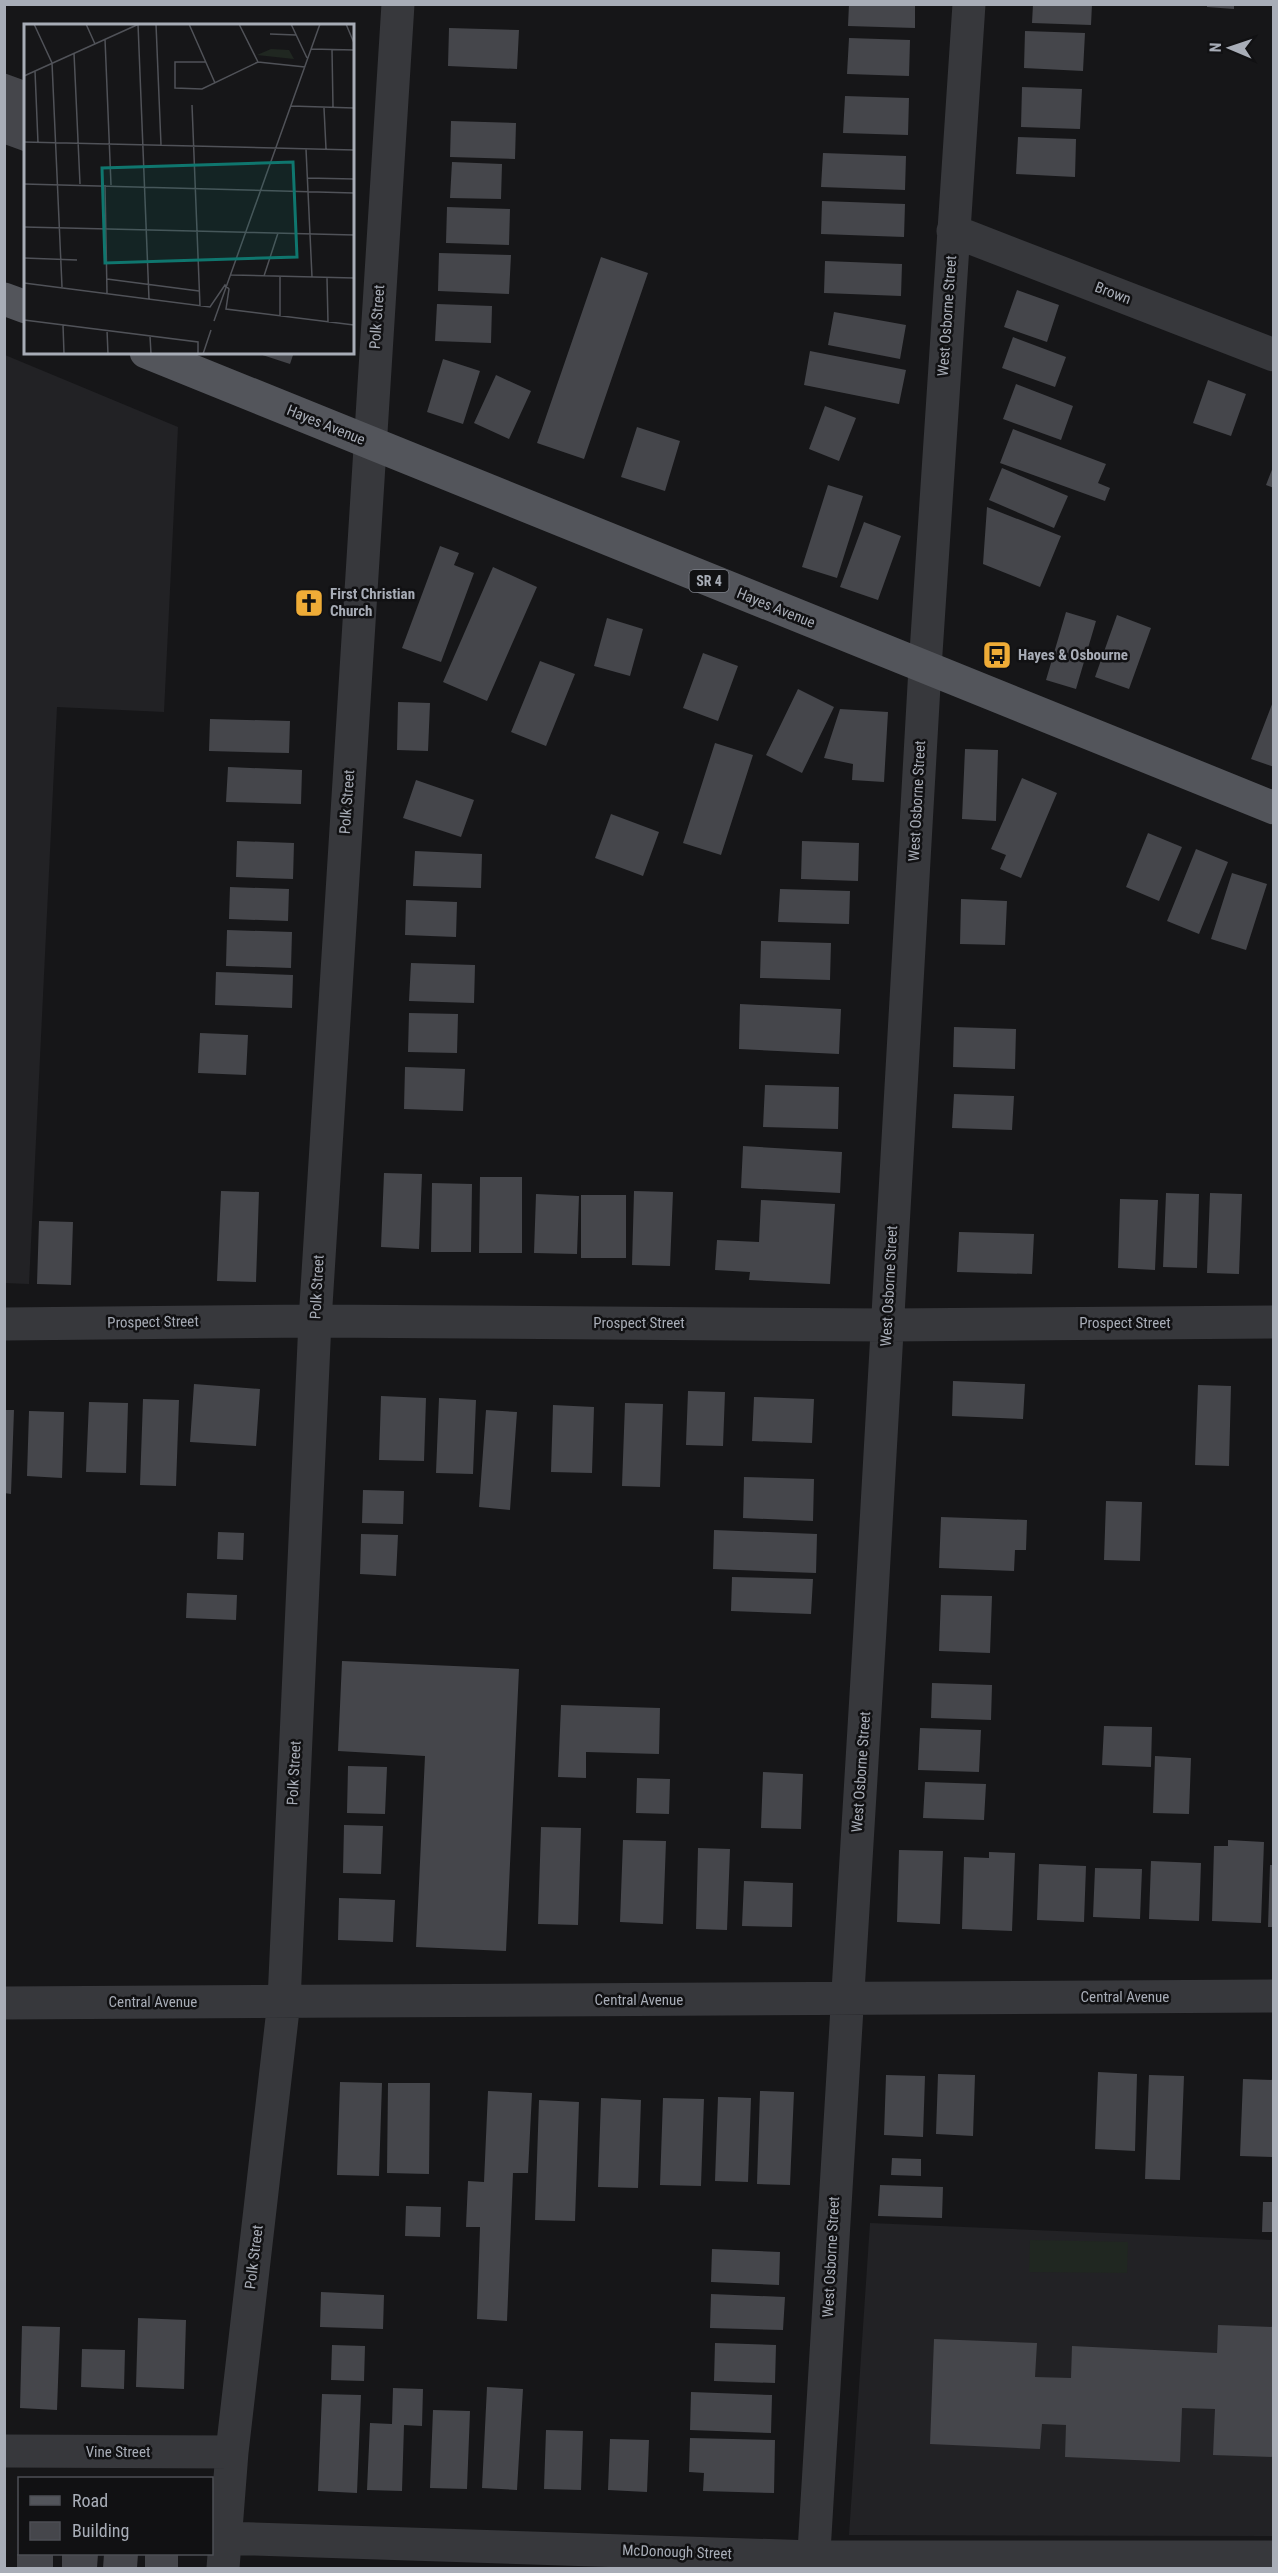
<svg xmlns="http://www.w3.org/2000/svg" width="1278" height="2573" font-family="'Roboto Condensed',sans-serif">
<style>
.built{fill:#222225}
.green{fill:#202721}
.building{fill:#45464b}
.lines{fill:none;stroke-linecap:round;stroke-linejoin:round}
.minor{stroke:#37383c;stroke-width:33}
.major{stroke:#53555b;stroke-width:33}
.labels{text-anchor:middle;stroke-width:5;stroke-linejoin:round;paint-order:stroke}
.shield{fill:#111113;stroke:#7b7e86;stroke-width:1.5}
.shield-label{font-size:14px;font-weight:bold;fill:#a8adb7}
.street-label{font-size:15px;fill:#a8adb7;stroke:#111113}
.poi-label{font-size:15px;font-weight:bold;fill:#a8adb7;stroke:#111113;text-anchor:start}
.inset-road{fill:none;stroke:#505258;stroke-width:1.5}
.view{fill:#0f766e;fill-opacity:0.15;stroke:#0f766e;stroke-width:3}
.inset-edge{fill:none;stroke:#a8adb7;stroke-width:3}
</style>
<rect width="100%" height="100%" fill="#161618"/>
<path class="built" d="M5,355L178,427L164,712L57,707L29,1284L4,1283Z
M870,2223L1273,2240V2536L849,2535Z"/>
<path class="green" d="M1030,2240L1128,2242L1127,2273L1029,2272Z"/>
<path class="building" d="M849,4H915V28L848,26Z
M1033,4H1092L1091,25L1032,23Z
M1207,4H1234V9L1207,7Z
M449,28L519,30L517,69L448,66Z
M1025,31L1085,33L1083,71L1024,68Z
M849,38L910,40L909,76L847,74Z
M4,73L26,81V152L4,144Z
M1022,87L1082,89L1080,129L1021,127Z
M845,96L909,98L908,135L843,133Z
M451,121L516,123L515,159L450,157Z
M1018,137L1076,139L1075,177L1016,174Z
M823,153L906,156L905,190L821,187Z
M452,162L502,164L501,199L450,198Z
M822,201L905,204L904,237L821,234Z
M447,207L510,209L509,245L446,243Z
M439,253L511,255L509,294L438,291Z
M601,257L648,273L584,459L537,443Z
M825,261L902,264L901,296L824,293Z
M1017,290L1059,305L1047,342L1004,327Z
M437,304L492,306L491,343L435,341Z
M834,312L906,325L900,359L828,345Z
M1013,337L1066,357L1055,387L1002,368Z
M810,351L906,370L899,404L804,385Z
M253,352H294L290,364Z
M443,359L480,371L463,424L427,412Z
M496,375L531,391L509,439L474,423Z
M1208,380L1246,394L1231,436L1193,423Z
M1016,384L1073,406L1061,440L1003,419Z
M825,406L856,418L839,461L809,449Z
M637,427L680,441L665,491L621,477Z
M1013,429L1106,464L1098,483L1110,488L1105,501L1000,463Z
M1273,467H1274V488L1266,485Z
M1002,468L1068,496L1054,528L989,500Z
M828,485L863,496L837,578L802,567Z
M987,507L1061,536L1040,587L983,564Z
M864,522L901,536L878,600L840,587Z
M440,546L459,553L454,565L474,573L441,662L402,648Z
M493,567L537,587L487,701L443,682Z
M1066,612L1096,621L1076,689L1046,680Z
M1117,615L1151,628L1129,689L1095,677Z
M607,618L643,629L630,676L594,666Z
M703,653L738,666L718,721L683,708Z
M540,661L575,674L546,746L511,732Z
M798,689L834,707L802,773L766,755Z
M1274,699V767L1251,759Z
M398,702L430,703L428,751L397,750Z
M840,709L888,712L884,782L852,780L853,764L824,758Z
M210,719L290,721L289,753L209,751Z
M715,743L753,755L721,855L683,843Z
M965,749L998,750L996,821L962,819Z
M228,767L302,770L301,804L226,802Z
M1022,778L1057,793L1021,878L1000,869L1006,855L991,849Z
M416,780L474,800L461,837L403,818Z
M611,814L659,832L643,876L595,858Z
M1148,833L1182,847L1159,901L1126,887Z
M237,841L294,843L293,879L236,877Z
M802,841L859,843L858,881L801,879Z
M1196,849L1228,862L1199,934L1167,921Z
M415,851L482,854L481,888L413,886Z
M1232,873L1267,884L1246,950L1211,939Z
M230,887L289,889L288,921L229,919Z
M780,889L850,891L849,924L778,922Z
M961,899L1007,901L1005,945L960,944Z
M406,900L457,902L456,937L405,935Z
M227,930L292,932L291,968L226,966Z
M761,941L831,943L830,980L760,978Z
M411,963L475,965L474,1003L409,1001Z
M216,972L293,975L292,1008L215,1005Z
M740,1004L841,1009L839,1054L739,1049Z
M409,1013L458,1014L457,1053L408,1052Z
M954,1027L1016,1029L1015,1069L953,1067Z
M200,1033L248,1035L246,1075L198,1073Z
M405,1067L465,1069L463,1111L404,1109Z
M765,1085L839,1087L838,1129L763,1127Z
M954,1094L1014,1096L1012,1130L952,1128Z
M743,1146L842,1152L840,1193L741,1188Z
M384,1173L422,1174L419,1249L381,1247Z
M480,1177H522V1253H479Z
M432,1183L472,1184L471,1252H431Z
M221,1191L259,1192L256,1282L217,1281Z
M634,1191L673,1192L670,1266L632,1265Z
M1166,1193L1199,1194L1197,1268L1163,1267Z
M1210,1193L1242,1194L1239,1274L1207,1273Z
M536,1194L579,1196L577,1254L534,1253Z
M581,1195H626V1258H581Z
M1120,1199L1158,1200L1155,1270L1118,1268Z
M761,1200L835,1204L830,1284L749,1280L750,1272L715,1270L717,1240L759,1242Z
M39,1221L73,1222L71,1285L37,1284Z
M959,1232L1034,1234L1032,1274L957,1272Z
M953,1381L1025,1384L1023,1419L952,1416Z
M194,1384L260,1389L256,1446L190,1442Z
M1198,1385L1231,1386L1229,1466L1195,1465Z
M688,1391L725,1392L723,1446L686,1445Z
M381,1396L426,1398L424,1461L379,1460Z
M754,1397L814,1399L812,1443L752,1441Z
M439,1398L476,1400L473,1474L436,1473Z
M143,1399L179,1400L176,1486L140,1485Z
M89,1402L128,1403L126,1473L86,1472Z
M625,1403L663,1404L660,1487L622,1486Z
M553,1405L594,1407L592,1473L551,1472Z
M4,1410H14L11,1494L4,1493Z
M486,1410L517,1412L510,1510L479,1507Z
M29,1411L64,1412L62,1478L27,1476Z
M744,1477L814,1479L813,1521L743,1518Z
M363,1490L404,1491L403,1524L362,1523Z
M1106,1501L1142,1502L1140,1561L1104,1560Z
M941,1517L1027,1520L1026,1550H1015L1014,1571L939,1568Z
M714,1530L817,1534L816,1573L713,1569Z
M218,1532L244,1533L243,1560L217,1559Z
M361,1534L398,1535L396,1576L360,1574Z
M732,1577L813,1579L811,1614L731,1611Z
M187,1593L237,1595L236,1620L186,1618Z
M941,1595L992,1596L990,1653L939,1651Z
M342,1661L519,1669L506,1951L416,1947L425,1756L338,1751Z
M932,1683L992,1685L991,1720L931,1718Z
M561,1705L660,1708L659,1754L586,1752V1778L558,1777Z
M1104,1726L1152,1727L1151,1767L1102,1765Z
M920,1728L981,1730L979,1772L918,1770Z
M1155,1756L1191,1758L1189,1814L1153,1813Z
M348,1766L387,1767L385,1814L347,1813Z
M763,1772L803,1774L801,1829L761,1828Z
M637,1778L670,1779L669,1814L636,1813Z
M925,1782L986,1784L984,1820L923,1818Z
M344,1825L383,1826L381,1874L343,1873Z
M541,1827L581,1828L578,1925L538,1924Z
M623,1840L666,1841L663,1924L620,1922Z
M1228,1840L1264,1842L1261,1923L1212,1921L1214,1846H1228Z
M698,1848L730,1849L727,1930L696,1929Z
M899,1850L943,1851L940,1924L897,1922Z
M989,1852L1015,1853L1012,1931L962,1929L964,1857L989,1858Z
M1151,1861L1201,1863L1199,1921L1149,1919Z
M1039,1864L1086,1866L1084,1922L1037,1920Z
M1270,1865H1274V1927H1268Z
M1095,1868L1142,1869L1140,1919L1093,1917Z
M744,1881L793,1883L792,1927L742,1926Z
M339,1898L395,1900L393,1942L338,1940Z
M1098,2072L1137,2074L1135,2151L1095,2149Z
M938,2074L975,2075L973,2136L936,2134Z
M886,2075L925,2076L923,2137L884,2135Z
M1149,2075L1184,2076L1180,2180L1145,2179Z
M1243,2079L1274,2080V2157L1240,2156Z
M340,2082L382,2083L379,2176L337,2175Z
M388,2083H430L429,2174L387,2173Z
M488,2091L532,2093L528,2173H513L507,2321L477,2319L480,2227H466L468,2181L484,2182Z
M760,2091L794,2092L790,2185L757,2184Z
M718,2097L751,2098L748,2182L715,2181Z
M601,2098L641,2100L638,2188L598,2187Z
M663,2098L704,2099L701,2186L660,2185Z
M539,2100L579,2102L575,2221L535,2220Z
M892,2158L921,2159V2176L891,2175Z
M880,2185L943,2187L942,2218L878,2216Z
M1263,2202H1274V2232H1262Z
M406,2206L441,2207L440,2237L405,2236Z
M712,2249L780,2252L779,2285L711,2282Z
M321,2292L384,2295L383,2329L320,2327Z
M711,2294L785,2297L783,2330L710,2328Z
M138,2318L186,2320L184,2389L136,2387Z
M1218,2325L1274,2327V2457L1213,2455L1215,2409L1182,2408L1180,2462L1065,2457L1066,2425L1042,2424L1040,2449L930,2444L934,2339L1037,2343L1035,2377L1071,2378L1072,2346L1217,2353Z
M22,2326L60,2327L57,2410L20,2408Z
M715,2343L776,2345L775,2383L714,2381Z
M332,2345L365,2346L364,2381L331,2380Z
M82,2349L125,2350L124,2389L81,2387Z
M487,2387L523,2389L517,2490L482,2488Z
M393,2388L423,2389L422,2426L404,2425L402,2491L367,2490L370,2423L392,2424Z
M691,2392L772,2395L771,2433L690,2430Z
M322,2394L361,2395L357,2493L318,2491Z
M433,2410L470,2411L467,2489L430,2488Z
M546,2430L583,2431L581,2490L544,2489Z
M690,2438L775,2440L774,2493L703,2491L704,2473L689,2472Z
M610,2439L649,2440L647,2492L608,2490Z
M17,2554H53V2568H17Z
M62,2554H98L97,2568H62Z
M104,2554H138L137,2568H103Z
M145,2554H178V2568H145Z"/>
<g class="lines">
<path class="minor" d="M953,231L1274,355
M4,1324L315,1321L887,1325L1274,1322
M4,2003L1274,1996
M4,2451L232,2452
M225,2538L813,2557H1274
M223,2568L232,2452L284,2001L315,1321L398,4
M813,2568L870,1629L925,668L969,4"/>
<path class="major" d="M4,299L26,307
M146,352L1274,808"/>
</g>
<defs>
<g id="church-square" transform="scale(1.5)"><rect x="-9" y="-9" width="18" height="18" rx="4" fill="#efac37" stroke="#111113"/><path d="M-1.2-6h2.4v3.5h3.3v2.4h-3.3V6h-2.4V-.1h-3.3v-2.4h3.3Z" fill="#111"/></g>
<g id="bus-square" transform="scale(1.5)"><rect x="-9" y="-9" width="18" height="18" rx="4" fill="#efac37" stroke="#111113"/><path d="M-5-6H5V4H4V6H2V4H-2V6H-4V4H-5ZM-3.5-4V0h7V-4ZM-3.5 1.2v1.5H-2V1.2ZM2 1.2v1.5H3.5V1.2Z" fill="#111"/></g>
</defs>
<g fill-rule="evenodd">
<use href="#church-square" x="309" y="603"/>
<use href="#bus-square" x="997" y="655"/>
</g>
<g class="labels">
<rect class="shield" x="689.5" y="570" width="39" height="22" rx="4.5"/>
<g class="shield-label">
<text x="709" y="586">SR 4</text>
</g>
<g class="street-label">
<text transform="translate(1113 293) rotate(21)" y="5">Brown</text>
<text transform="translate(947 316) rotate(-86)" y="5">West Osborne Street</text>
<text transform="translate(377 317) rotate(-86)" y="5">Polk Street</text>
<text transform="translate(326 425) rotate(22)" y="5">Hayes Avenue</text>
<text transform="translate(776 608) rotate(22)" y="5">Hayes Avenue</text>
<text transform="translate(917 801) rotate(-87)" y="5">West Osborne Street</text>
<text transform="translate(347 802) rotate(-86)" y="5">Polk Street</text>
<text transform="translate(889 1286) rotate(-87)" y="5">West Osborne Street</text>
<text transform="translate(317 1287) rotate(-87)" y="5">Polk Street</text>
<text transform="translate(153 1322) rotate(-1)" y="5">Prospect Street</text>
<text x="639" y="1328">Prospect Street</text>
<text x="1125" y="1328">Prospect Street</text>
<text transform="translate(861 1772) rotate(-86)" y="5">West Osborne Street</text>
<text transform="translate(294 1773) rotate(-87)" y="5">Polk Street</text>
<text x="1125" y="2002">Central Avenue</text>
<text x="639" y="2005">Central Avenue</text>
<text x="153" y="2007">Central Avenue</text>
<text transform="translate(254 2257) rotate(-83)" y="5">Polk Street</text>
<text transform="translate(831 2257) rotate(-87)" y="5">West Osborne Street</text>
<text x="118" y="2457">Vine Street</text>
<text transform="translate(677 2552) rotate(2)" y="5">McDonough Street</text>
</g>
<g class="poi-label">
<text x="330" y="599">First Christian<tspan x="330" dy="17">Church</tspan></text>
<text x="1018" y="660">Hayes &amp; Osbourne</text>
</g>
</g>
<g transform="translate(24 24)">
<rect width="330" height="330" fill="#161618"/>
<path d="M247,25L265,26L270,35L233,31Z" fill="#202721"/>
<path class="inset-road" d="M10,0L28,39L38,263M62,0L71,20M114,0L125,275M132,0L137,121M165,0L191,59M215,0L234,38M267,0L283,34M322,0L330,19M246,10L272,11M81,15L87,161M287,25L330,26M308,26L309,83M50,29L56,160M182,38H151V64L178,65L234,38M234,38L281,43M11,47L14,119M0,52L115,0M168,81L176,282M267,82L330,84M300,84L302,125M0,118L330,126M282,125L288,253M283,154L330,155M0,160L330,169M81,161L83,269M0,203L330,211M0,234L53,236M207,251L330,254M240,252L254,209M256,252V292M303,254L304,298M83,255L175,267M0,259L186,283L201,261L205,265L202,285L330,301M0,296L174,318V330M190,297L296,0M39,301L40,330M83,306L84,330M126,312L127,330M179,330L187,306"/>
<path class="view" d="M269,138L273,233L81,239L78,144Z"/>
<rect width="330" height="330" class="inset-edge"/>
</g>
<rect width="1278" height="2573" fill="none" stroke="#a8adb7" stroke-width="12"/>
<rect x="18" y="2477" width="195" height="78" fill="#111113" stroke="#4d4f55" stroke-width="1.5"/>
<rect x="30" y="2496" width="30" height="9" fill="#53555b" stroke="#4d4f55" stroke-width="1.5"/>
<text x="72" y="2507" font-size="18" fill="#a8adb7">Road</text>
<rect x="30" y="2522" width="30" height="18" fill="#45464b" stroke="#4d4f55" stroke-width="1.5"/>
<text x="72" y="2537" font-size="18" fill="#a8adb7">Building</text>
<g transform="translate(1230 48) rotate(272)" stroke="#111113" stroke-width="4.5" paint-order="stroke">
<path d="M0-4.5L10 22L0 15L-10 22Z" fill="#a8adb7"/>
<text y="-9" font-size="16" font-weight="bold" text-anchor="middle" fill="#a8adb7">N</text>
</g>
</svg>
